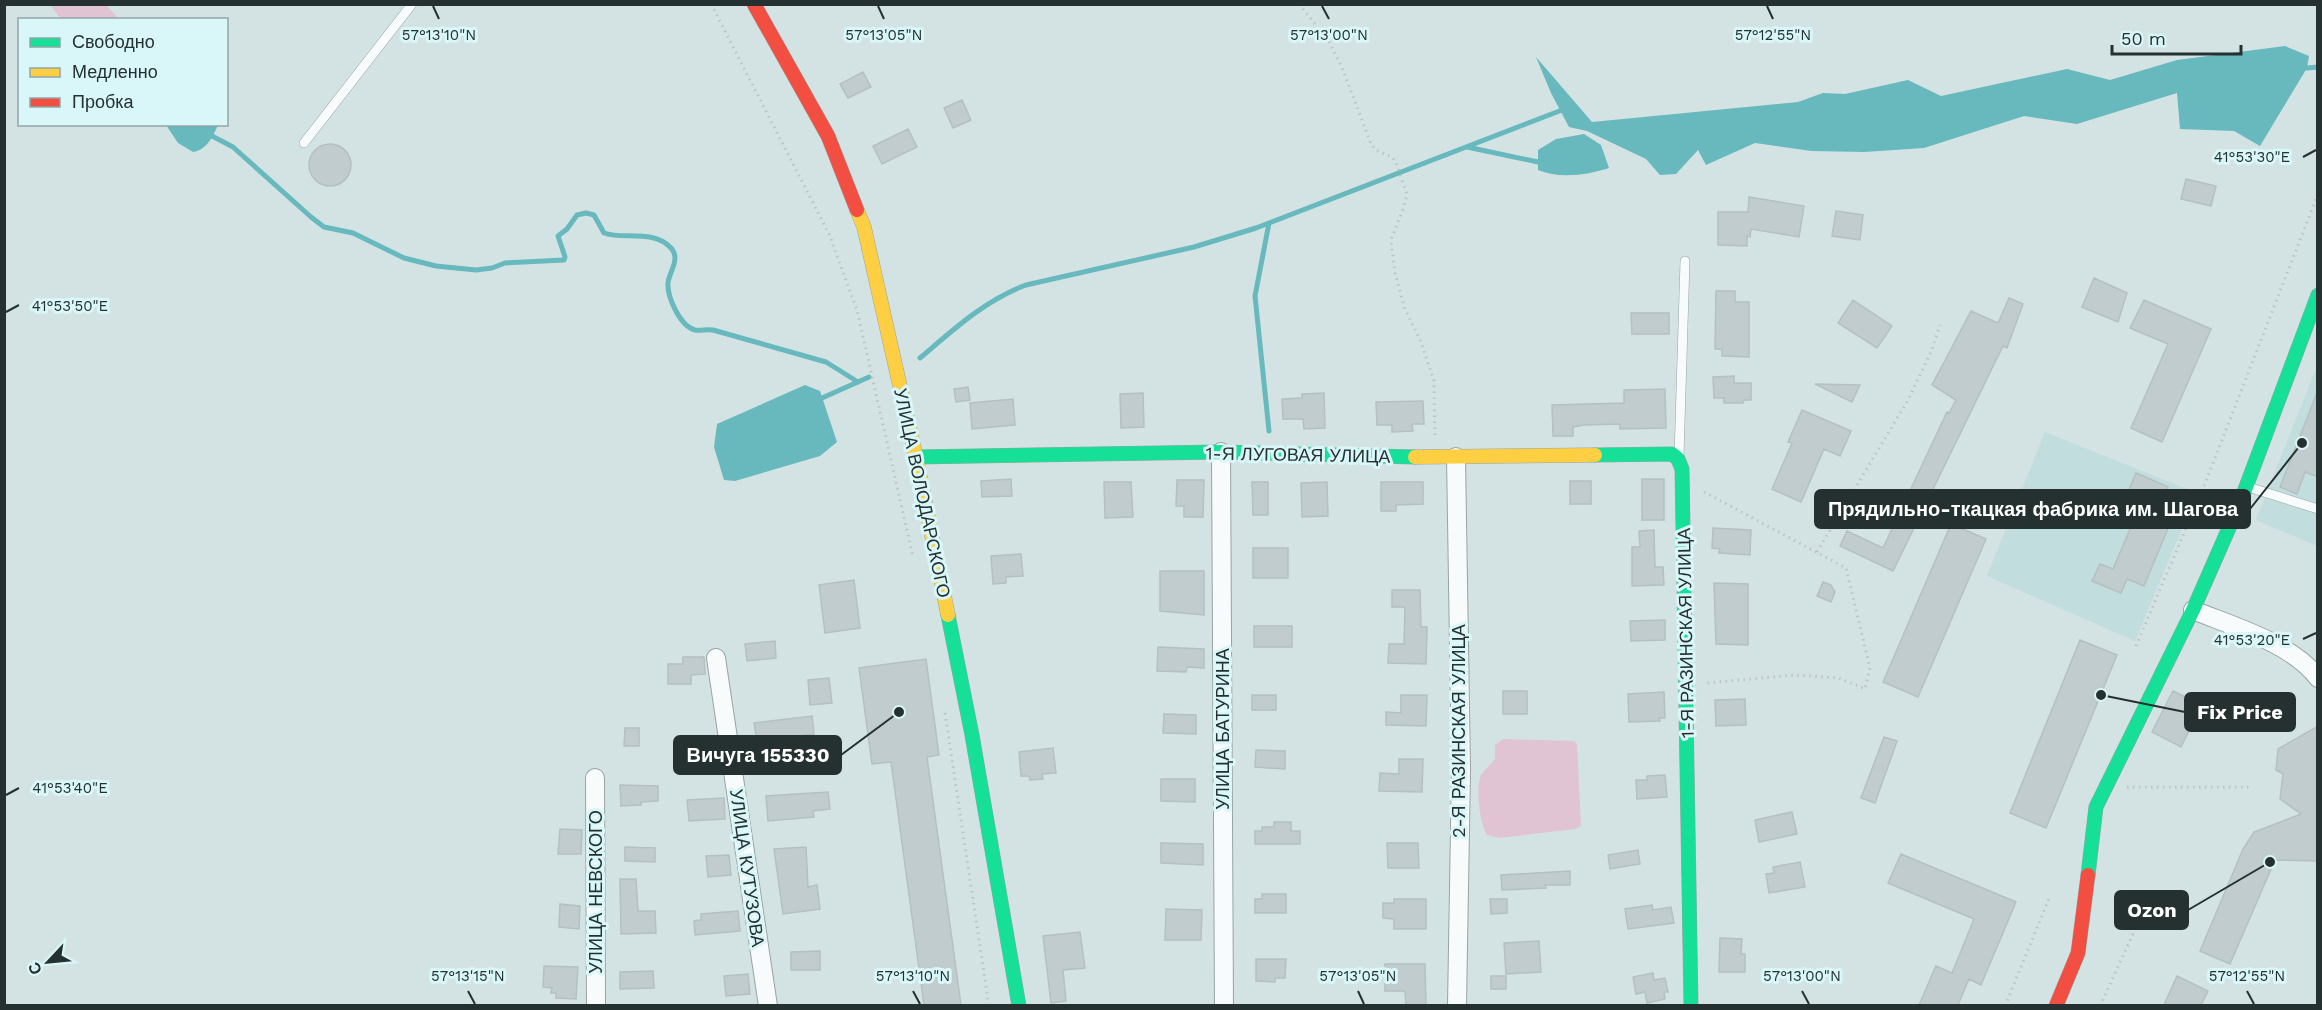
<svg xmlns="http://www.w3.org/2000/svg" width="2322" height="1010" font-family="'Work Sans',sans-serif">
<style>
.built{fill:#c1ddde}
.green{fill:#e1c4d3}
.water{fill:#68b9bd}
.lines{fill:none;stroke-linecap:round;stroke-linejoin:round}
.stream{stroke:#68b9bd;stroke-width:5}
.building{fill:#c0cccd;stroke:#b4c0c1;stroke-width:1.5}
.lane-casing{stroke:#98a4a4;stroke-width:10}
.street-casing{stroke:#98a4a4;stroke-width:20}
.fast-casing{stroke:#98a4a4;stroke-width:15}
.slow-casing{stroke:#98a4a4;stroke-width:15}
.jam-casing{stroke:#98a4a4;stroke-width:15}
.path{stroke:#bec3c3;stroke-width:3;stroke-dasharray:1.5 4.5;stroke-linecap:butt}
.lane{stroke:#f8fbfb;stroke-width:9}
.street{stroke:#f8fbfb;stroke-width:18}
.fast{stroke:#16e098;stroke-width:14}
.slow{stroke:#ffcf43;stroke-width:14}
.jam{stroke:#f24e42;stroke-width:14}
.ticks{fill:none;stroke:#253031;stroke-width:2}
.labels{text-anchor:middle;stroke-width:6;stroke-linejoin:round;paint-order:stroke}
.street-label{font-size:18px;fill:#253031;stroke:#d9f6f8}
.ticks-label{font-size:15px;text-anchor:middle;fill:#253031;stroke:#d9f6f8;stroke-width:6;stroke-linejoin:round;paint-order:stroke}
.leader{fill:none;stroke:#253031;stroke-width:2}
.callout-dot{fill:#253031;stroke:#d9f6f8;stroke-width:2}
.callout{fill:#253031;stroke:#253031;stroke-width:2}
.callout-label{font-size:20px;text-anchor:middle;font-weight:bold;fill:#fff}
</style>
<rect width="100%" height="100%" fill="#d3e3e3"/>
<path class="built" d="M2317,366V546L2256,520Z
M2045,432L2197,493L2135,641L1987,576Z"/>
<path class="green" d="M50,5H106L119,19H61Z
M1503,739L1574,741L1577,744L1581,826L1575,829L1500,838L1487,835C1480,825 1476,790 1480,778C1483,770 1490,766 1495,759V745Z"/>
<path class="water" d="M2285,46L2309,56L2307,68L2260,146L2234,131L2180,129L2177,93L2077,124L2024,116L1924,148L1865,152L1811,151L1755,143L1706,165L1698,150L1676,174L1660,175L1646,159L1587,131L1569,127L1551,93L1536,57L1592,122L1798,102L1823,93L1845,94L1908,80L1941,96L2067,69L2110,80L2177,60Z
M166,125H218C213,136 207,150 193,152L178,143Z
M1584,134L1601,145L1609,168C1588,175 1559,179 1538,170V150L1556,139Z
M805,385L820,391L837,442L820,456L735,481L724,480L714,447L717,424Z"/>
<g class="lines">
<path class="stream" d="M2307,68L2318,67
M212,136L233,147L311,217L324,227L353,233L404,258L436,266L476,270L492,268L505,263L564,260L565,257L558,236L567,229L577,215L586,213L594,215L604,233C623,240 654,229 671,248C681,259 669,272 668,283C667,297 680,326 695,330C700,331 707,329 713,330L826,362L858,382
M1467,147L1538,162
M920,358C953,330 985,300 1026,285L1194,247L1256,228L1562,110
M822,398L869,377
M1269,431L1255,296L1269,223"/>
</g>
<path class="building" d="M863,72L871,87L848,98L840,84Z
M962,100L971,120L953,128L944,108Z
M908,129L917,147L882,164L873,146Z
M309 165a21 21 0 1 1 42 0a21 21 0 1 1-42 0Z
M2186,179L2216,186L2211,206L2181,199Z
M1749,197L1804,206L1799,237L1751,229L1750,237L1747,236V246L1718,245V212H1748Z
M1836,211L1863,215L1860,240L1832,236Z
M2094,278L2127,293L2118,322L2082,307Z
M1716,291H1735V302H1749V357L1722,356V349H1715Z
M2009,298L2023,304L2007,348L2003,346L1893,571L1840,546L1847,531L1883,548L1947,412L1949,413L1956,400L1932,385L1971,311L1998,323Z
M1853,300L1892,326L1877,348L1838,323Z
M2144,300L2211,329L2162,442L2131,428L2168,344L2130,328Z
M1631,313H1669V334H1632Z
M1734,376V383H1751V400H1744L1743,403H1724V398H1714L1713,377Z
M1815,384L1860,385L1852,402Z
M968,387L970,400L956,402L954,389Z
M1665,389L1666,428L1620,429V424L1584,425L1573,427V436H1553L1552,405L1624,403V390Z
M1143,393L1144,427L1121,428L1120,394Z
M1324,393L1325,428L1304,429L1303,419H1283L1282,399L1302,398V394Z
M2317,393L2318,477L2305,472L2297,494L2280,487Z
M1013,399L1015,425L972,429L970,403Z
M1423,401L1424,424H1412L1413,431L1392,432V425H1377L1376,402Z
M1802,410L1851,431L1840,456L1824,449L1801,502L1772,489L1792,443L1788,442Z
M2136,473L2168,487L2162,500L2177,507L2144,586L2127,579L2121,593L2092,581L2100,564L2113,569L2143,499L2128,492Z
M1011,479L1012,496L982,497L981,481Z
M1642,479H1664V520H1642Z
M1177,480H1204L1203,517H1184V506H1176Z
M1570,481H1591V504H1570Z
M1104,482H1131L1133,517L1105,518Z
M1252,482H1268V515H1253Z
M1327,482L1328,516L1302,517L1301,483Z
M1381,482H1423V504L1396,505V511H1381Z
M1951,524L1986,539L1918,697L1883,682Z
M1713,528L1751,530L1750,555L1719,553L1720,549L1712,548Z
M1654,530L1655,567H1663L1664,585L1632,586V547H1640L1639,531Z
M1253,548H1288V578H1253Z
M1021,554L1023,576L1006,577V583L993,584L991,556Z
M1160,571H1204V615L1160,611Z
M854,580L860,628L825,633L819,585Z
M1823,582L1831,585L1835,592L1831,602L1817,596Z
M1714,583L1748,584V645L1716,644Z
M1392,590H1420L1421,627H1427L1426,664L1388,663L1389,644H1404L1405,607H1392Z
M1665,620V640L1631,641L1630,621Z
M1254,626H1292V647H1254Z
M2080,640L2117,655L2046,828L2010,813Z
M775,641L776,658L747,661L745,644Z
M1158,647L1204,649V668L1187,667L1186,672L1157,671Z
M683,657H704L705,674L691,675V684H668V664H683Z
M926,659L939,755L927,757L961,1005H924L891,762L872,764L859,668Z
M829,678L832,703L810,705L808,680Z
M1503,691H1527V714H1503Z
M2173,691L2202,705L2181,747L2152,732Z
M1664,692L1665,718H1659L1660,721L1629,722L1628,694Z
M1252,695H1276V710H1252Z
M1401,695H1427L1426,726L1386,725V712L1401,713Z
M1745,699L1746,725L1716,726L1715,700Z
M1164,714L1196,715V734L1163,733Z
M812,716L814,734L757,741L754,723Z
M2318,726V861L2275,860L2230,964L2200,951L2243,849L2254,832L2301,814L2280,799L2283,774L2276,770L2278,749Z
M625,728H639V746H624Z
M714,736L715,756L683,758L682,738Z
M1884,737L1897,741L1875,803L1861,798Z
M1053,748L1056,773L1042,774L1043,779L1030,780L1029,776H1021L1019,752Z
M1256,750L1285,751V769L1255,767Z
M1399,759H1423L1422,792L1379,791L1380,773L1399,774Z
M1665,775L1667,797L1637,799L1636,780H1647V776Z
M1161,779H1195V802L1161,801Z
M620,785L658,786V801L641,802V805L621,806Z
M828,792L830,809L813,811L814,817L768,821L766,796Z
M724,798L725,819L689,821L687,800Z
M1792,812L1797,834L1759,842L1755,820Z
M1274,822H1291V831H1300V844H1255V831H1262V827H1274Z
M560,829L582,830L581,854H558Z
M1161,843L1203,844V865L1161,863Z
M1387,843H1418L1419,868H1388Z
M625,847L655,848V862L625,861Z
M806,847L808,887L817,885L820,909L783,914L774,849Z
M1638,850L1640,864L1610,869L1608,855Z
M1901,854L2016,902L1981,985L1969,979L1958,1005H1919L1936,966L1952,973L1974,919L1888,883Z
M729,855L731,875L708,877L706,856Z
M1800,862L1805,887L1769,893L1766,874L1774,873L1773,867Z
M1570,871V885H1545L1546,888L1502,890L1501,875Z
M620,879H636L638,911H655L656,933L621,934Z
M1262,894H1286V913H1255V899H1262Z
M1394,899H1426V929H1394V919L1383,918V903H1394Z
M1490,899H1507V913L1491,914Z
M560,904L580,906L579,929L559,927Z
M1652,905L1653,910L1671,907L1674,923L1628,929L1625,909Z
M1166,909L1202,910L1201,940H1165Z
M738,911L740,931L695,935L694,921L701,920V914Z
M1080,932L1085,968L1063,970L1066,1001L1051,1003L1043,936Z
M1720,938L1742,939L1741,954H1745V972H1719Z
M1539,941L1541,972L1506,974L1504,943Z
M820,951V970H791V952Z
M1256,959H1286L1285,978H1275V982L1256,981Z
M1385,964H1425L1426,1005H1406L1405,991H1385Z
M544,966L578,967L576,999L556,998V993H551L552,988L543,987Z
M653,971L654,988L620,989V972Z
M1653,973L1654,980L1665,978L1668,992H1664L1665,999L1647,1003L1645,992L1636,994L1633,977Z
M748,974L750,994L726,996L724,976Z
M1491,976H1506V989H1491Z
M2177,976L2208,991L2201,1005H2164Z"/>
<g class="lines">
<g class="lane-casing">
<path id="lane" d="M304,143L412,4
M1679,456L1685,261
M2248,487L2318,509"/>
</g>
<g class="street-casing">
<path id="street" d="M1221,452L1224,1006
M1456,457L1461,769L1457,1006
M2193,610C2232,626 2292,643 2318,678
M716,658L768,1006
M595,778L596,1006"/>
</g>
<g class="fast-casing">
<path id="fast" d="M1595,455L1672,454L1678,459L1682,469L1691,1006
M916,457L1221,452L1415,457
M948,615L972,735L1019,1006
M2088,875L2096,807L2193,610L2240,503L2318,295"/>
</g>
<g class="slow-casing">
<path id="slow" d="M857,210L864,227L916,457L948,615
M1415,457L1595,455"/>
</g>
<g class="jam-casing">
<path id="jam" d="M754,4L828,136L857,210
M2056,1006L2078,953L2088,875"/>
</g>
<path class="path" d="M711,4L829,234L857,310L913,557
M1299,4L1328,40L1341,65L1371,144L1376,150L1392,157L1396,163L1407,194L1404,207L1391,240L1395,273L1405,309L1421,342L1434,381L1435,438
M1704,492L1846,568L1870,668L1865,689L1839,678L1794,675L1707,683
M1817,552L1908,400L1931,352L1940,325
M2136,646L2204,486L2318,194
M945,713L989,1006
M2127,787H2249
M2005,1006L2050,896
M2100,1006L2150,897"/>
<use href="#lane" class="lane"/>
<use href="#street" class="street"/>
<use href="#fast" class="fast"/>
<use href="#slow" class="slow"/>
<use href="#jam" class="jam"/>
</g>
<path class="ticks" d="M433,6L439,19M878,6L884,19M1322,6L1329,19M1767,6L1773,19M2303,157L2316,150M6,312L19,305M2303,639L2316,633M6,795L19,788M468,991L475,1004M913,991L920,1004M1358,991L1364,1004M1802,991L1809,1004M2247,991L2254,1004"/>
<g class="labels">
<g class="street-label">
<text transform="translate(1298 455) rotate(1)" y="6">1-Я ЛУГОВАЯ УЛИЦА</text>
<text transform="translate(922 493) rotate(78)" y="6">УЛИЦА ВОЛОДАРСКОГО</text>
<text transform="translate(1686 633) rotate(-91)" y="6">1-Я РАЗИНСКАЯ УЛИЦА</text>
<text transform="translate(1223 729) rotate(-90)" y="6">УЛИЦА БАТУРИНА</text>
<text transform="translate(1459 731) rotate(-90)" y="6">2-Я РАЗИНСКАЯ УЛИЦА</text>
<text transform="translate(747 868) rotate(82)" y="6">УЛИЦА КУТУЗОВА</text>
<text transform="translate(596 892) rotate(-90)" y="6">УЛИЦА НЕВСКОГО</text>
</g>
</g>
<g class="ticks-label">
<text x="439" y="40">57°13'10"N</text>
<text x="884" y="40">57°13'05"N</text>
<text x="1329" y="40">57°13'00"N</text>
<text x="1773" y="40">57°12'55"N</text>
<text x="2252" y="162">41°53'30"E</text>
<text x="70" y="311">41°53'50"E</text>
<text x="2252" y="645">41°53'20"E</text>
<text x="70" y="793">41°53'40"E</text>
<text x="468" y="981">57°13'15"N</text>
<text x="913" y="981">57°13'10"N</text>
<text x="1358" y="981">57°13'05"N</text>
<text x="1802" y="981">57°13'00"N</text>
<text x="2247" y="981">57°12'55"N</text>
</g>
<path class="leader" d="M2302 443L2250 509M2101 695L2185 712M899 712L841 755M2270 862L2188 910"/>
<g class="callout-dot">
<circle cx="2302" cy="443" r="6"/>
<circle cx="2101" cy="695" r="6"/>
<circle cx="899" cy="712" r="6"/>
<circle cx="2270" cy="862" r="6"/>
</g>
<g class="callout">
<rect x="1815" y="490" width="435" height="38" rx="6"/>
<rect x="2185" y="693" width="110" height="38" rx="6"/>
<rect x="674" y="736" width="167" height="38" rx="6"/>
<rect x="2115" y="891" width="73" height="38" rx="6"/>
</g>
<g class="callout-label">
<text x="2033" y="516">Прядильно-ткацкая фабрика им. Шагова</text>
<text x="2240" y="719">Fix Price</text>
<text x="758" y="762">Вичуга 155330</text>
<text x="2152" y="917">Ozon</text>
</g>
<rect width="2322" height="1010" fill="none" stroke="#253031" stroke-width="12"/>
<rect x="18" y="18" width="210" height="108" fill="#d9f6f8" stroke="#91a7a8" stroke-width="1.5"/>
<rect x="30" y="38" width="30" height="9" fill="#16e098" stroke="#91a7a8" stroke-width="1.5"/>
<text x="72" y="48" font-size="18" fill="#253031">Свободно</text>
<rect x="30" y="68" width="30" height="9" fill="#ffcf43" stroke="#91a7a8" stroke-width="1.5"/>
<text x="72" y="78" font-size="18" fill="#253031">Медленно</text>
<rect x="30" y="98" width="30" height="9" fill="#f24e42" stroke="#91a7a8" stroke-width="1.5"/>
<text x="72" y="108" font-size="18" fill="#253031">Пробка</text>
<g transform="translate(48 962) rotate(244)" stroke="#d9f6f8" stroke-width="4.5" paint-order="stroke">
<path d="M0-4.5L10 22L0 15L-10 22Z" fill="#253031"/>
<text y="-9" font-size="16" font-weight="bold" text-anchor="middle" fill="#253031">С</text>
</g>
<path d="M2112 45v9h129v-9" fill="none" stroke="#253031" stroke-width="3"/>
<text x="2121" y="45" font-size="18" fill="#253031" stroke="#d9f6f8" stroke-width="4.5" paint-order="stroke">50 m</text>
</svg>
